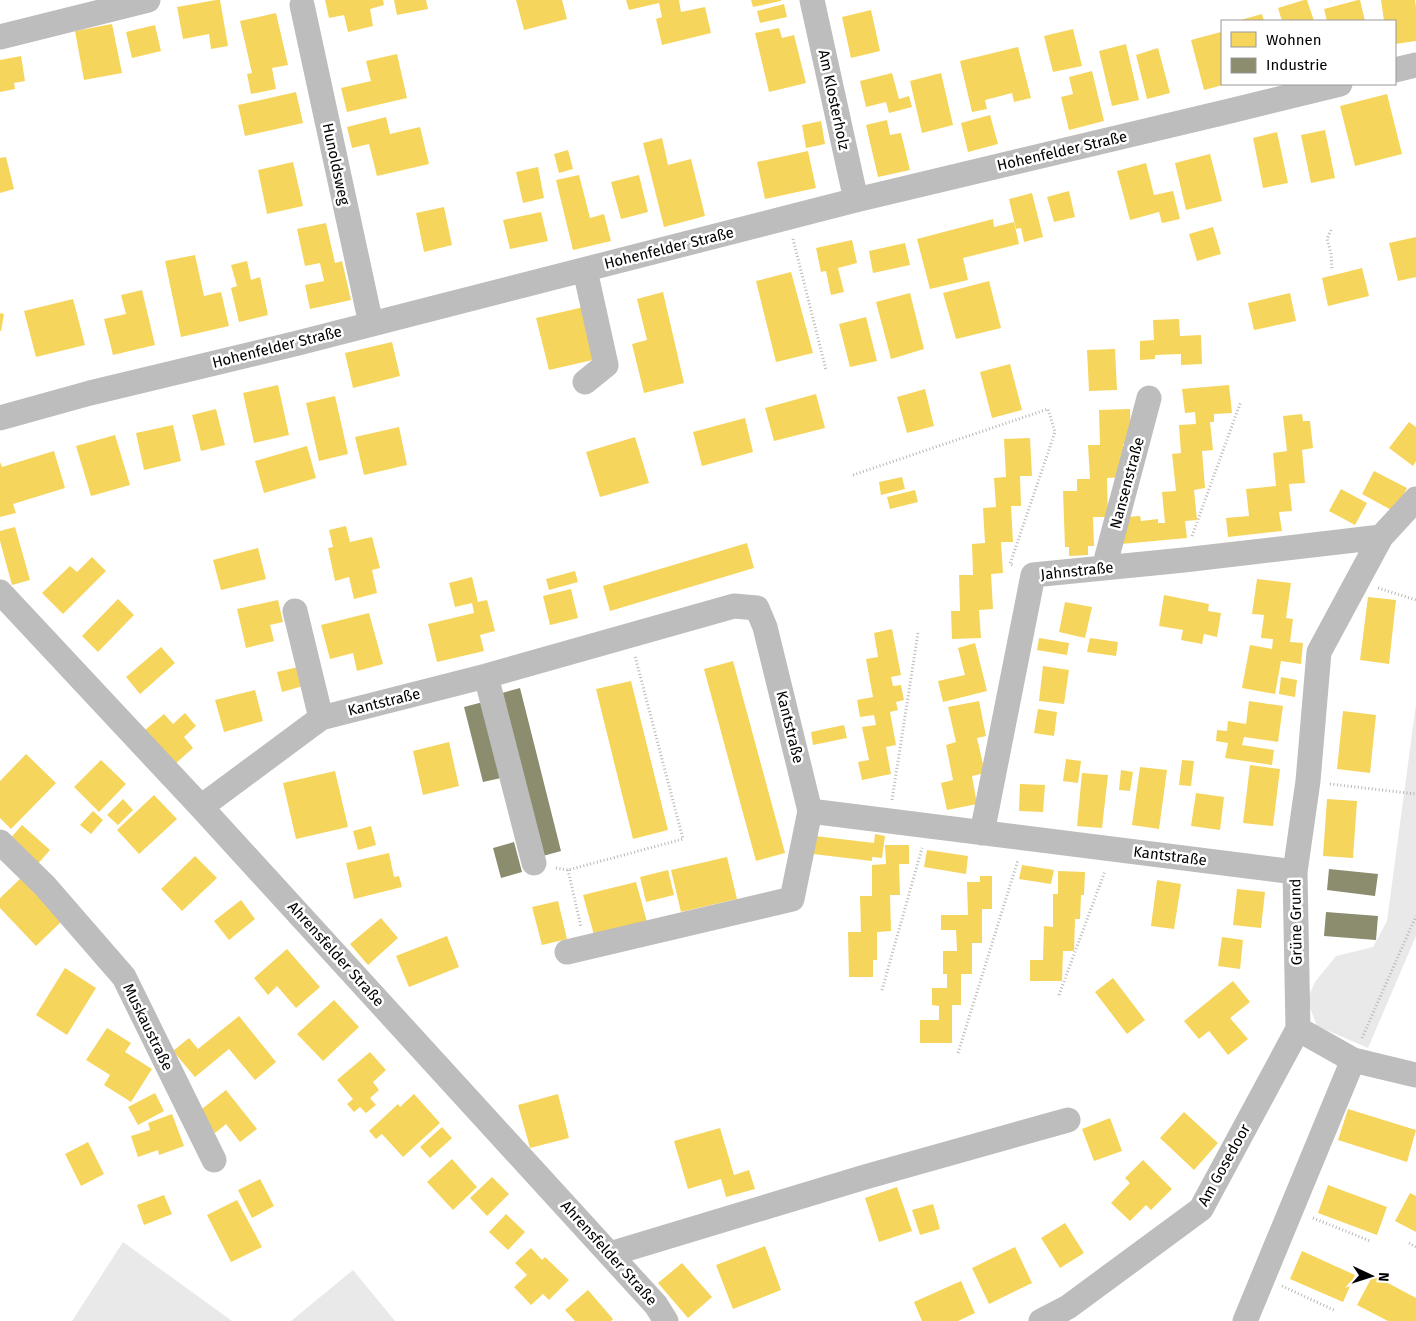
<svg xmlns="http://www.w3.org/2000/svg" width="1416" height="1321" font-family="'Fira Sans',sans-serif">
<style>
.green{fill:#e9e9e9}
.homes{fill:#f6d55c}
.industry{fill:#8c8c6e}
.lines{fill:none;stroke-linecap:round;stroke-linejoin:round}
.path{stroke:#b8b8b8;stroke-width:3;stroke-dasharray:1 2.5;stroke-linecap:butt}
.minor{stroke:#bdbdbd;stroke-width:25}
.labels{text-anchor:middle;stroke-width:5;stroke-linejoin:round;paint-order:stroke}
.street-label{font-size:15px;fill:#000;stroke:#fff}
</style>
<rect width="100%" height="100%" fill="#fff"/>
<path class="green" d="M1416,704V936L1368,1048L1317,1026L1307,1000L1315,982L1336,956L1373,947L1387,921Z
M123,1242L232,1321H72Z
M353,1270L395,1321H291Z"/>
<path class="homes" d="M216,0H220L228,46L211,49L209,34L183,39L177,7Z
M325,0H383L384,5L370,9L373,26L348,32L344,15L329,18Z
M394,0H426L428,9L397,15Z
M516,0H562L567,19L524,30Z
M626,0H679L681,12L705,7L711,33L662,45L656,19L662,17L659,3L629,10Z
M751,0H781V1L753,7Z
M1304,0H1307L1314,21H1282L1278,8Z
M1358,0H1360L1365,21H1327L1324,9Z
M1381,0H1415L1416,7V41L1395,44V21H1384Z
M784,4L787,17L760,23L757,11Z
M871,10L880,51L851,58L842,17Z
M276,13L288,65L272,68L276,89L251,94L247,74L252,73L240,21Z
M1262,14L1264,21H1237Z
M112,24L122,73L84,80L75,31Z
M155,25L161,51L132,58L126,32Z
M779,28L782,38L794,35L806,83L769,92L755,33Z
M1073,29L1082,66L1053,72L1044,36Z
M1221,32L1222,38V84H1227L1204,90L1191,40Z
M1126,44L1139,100L1112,106L1099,51Z
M1018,47L1031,98L1014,102L1012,93L985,100L987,109L972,112L960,61Z
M1158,48L1170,93L1147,99L1136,55Z
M397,54L407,98L347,112L341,88L371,81L366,61Z
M21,56L25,81L14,83L15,89L0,92V60Z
M1092,71L1104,121L1069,130L1061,97L1073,94L1069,77Z
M892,73L899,99L909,96L912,107L889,113L886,102L866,107L860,81Z
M941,73L953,125L922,133L910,81Z
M296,92L303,123L245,136L238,105Z
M1387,94L1402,154L1355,166L1340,106Z
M990,115L998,144L968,152L961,123Z
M386,117L390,134L420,127L429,164L377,176L369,144L352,148L347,127Z
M887,120L890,135L901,133L910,170L878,177L866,125Z
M821,121L825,144L806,148L802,125Z
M1325,130L1335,178L1311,183L1301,135Z
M1277,132L1288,183L1263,188L1253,138Z
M662,138L668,165L691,159L705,216L664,227L643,143Z
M568,150L573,169L559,173L554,154Z
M808,151L816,188L765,199L757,162Z
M1210,154L1222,201L1186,210L1175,163Z
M6,157L14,189L0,193V158Z
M293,162L303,206L267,214L258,170Z
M1146,163L1154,195L1173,191L1180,219L1162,223L1159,212L1130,220L1117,171Z
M538,167L544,198L523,203L516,172Z
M579,175L590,218L604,214L611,241L573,250L556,180Z
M639,175L648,212L621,219L611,182Z
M1069,191L1075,217L1054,222L1047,197Z
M1032,193L1043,237L1024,242L1021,228L1016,229L1009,199Z
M444,207L452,245L424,252L416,213Z
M541,212L548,241L510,249L503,220Z
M993,219L994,227L1014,222L1019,244L963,258L968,280L930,289L917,239Z
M326,223L335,263L342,261L351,300L310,309L305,285L324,281L320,263L305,266L297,229Z
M1213,227L1221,254L1197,261L1189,234Z
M1416,237V277L1398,281L1389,243Z
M852,240L857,263L838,268L844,292L831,295L826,271L821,272L816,248Z
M905,243L910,265L873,273L869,251Z
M195,255L204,296L221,292L229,326L181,337L165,261Z
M247,261L251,280L260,277L268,315L239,322L231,288L237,286L231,265Z
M1362,268L1369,296L1328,306L1322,278Z
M791,272L813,353L776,362L756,281Z
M989,281L1001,328L956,339L943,293Z
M142,290L155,345L113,355L104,319L126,314L121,295Z
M663,292L684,383L644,393L632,344L647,340L637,299Z
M910,293L924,349L891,359L876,302Z
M1290,293L1296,321L1254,330L1248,303Z
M73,299L85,345L36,357L24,311Z
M584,307L597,359L549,370L536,318Z
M0,313L4,314L1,331H0Z
M866,317L877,361L850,367L839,324Z
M1179,319L1180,336L1201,335L1202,364L1181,365V354L1155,355V359L1140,360V341L1154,340L1153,320Z
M392,342L400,376L353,388L345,353Z
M1115,349L1117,390L1089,391L1087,350Z
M1010,364L1022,410L992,418L980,372Z
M278,385L289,435L254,443L243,393Z
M1229,385L1232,413L1214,414V422H1210L1213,450L1202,451L1205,488L1194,490L1197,520L1185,521L1187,538L1121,544L1126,517L1140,516L1141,521L1158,519V523H1165L1162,492L1176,491L1172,454L1181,453L1179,425L1196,424L1195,412L1185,413L1182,389Z
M925,389L934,426L907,433L897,397Z
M816,394L825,428L774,441L765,408Z
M335,396L348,454L319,461L306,403Z
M216,409L225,445L201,451L192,415Z
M1130,409L1131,444H1123L1124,477L1107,478L1108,517H1093L1094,546H1088V555L1069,556V547H1065L1063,491H1077V479H1090L1088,445H1100L1099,410Z
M1302,414L1303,421H1310L1313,448L1302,450L1305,483L1289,484L1292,511L1279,512L1282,531L1228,537L1226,518L1249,516L1246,489L1276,486L1273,453L1287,451L1283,416Z
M745,418L753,452L702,466L693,432Z
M1409,422L1416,427V461L1413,466L1389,448Z
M173,425L181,461L144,470L136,433Z
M399,427L407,465L364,475L355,437Z
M115,435L130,485L91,496L76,446Z
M635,437L649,483L600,497L586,452Z
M1030,438L1032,476H1020L1021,506H1011L1013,542H1001L1003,573L991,574L993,609L979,610L981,638L952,639L951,611H960L959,575H973L972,544L985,543L983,508L996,507L994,478L1006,477L1004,439Z
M307,446L316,478L264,493L255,461Z
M54,451L65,488L13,504L16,513L0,517V462L2,467Z
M1374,471L1407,488L1395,512L1362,494Z
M902,477L905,489L881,495L879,482Z
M1341,489L1367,503L1355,525L1329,511Z
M915,490L918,502L890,509L887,497Z
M346,526L350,542L372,537L380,568L372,570L377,593L354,599L349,577L335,581L328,548L333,547L329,530Z
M15,527L30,580L12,585L0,541V531Z
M747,543L754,568L610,611L603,586Z
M258,548L266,579L221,590L213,560Z
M92,557L106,571L63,614L42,593L70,566L77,572Z
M575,571L578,582L549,590L546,579Z
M472,577L478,602L487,600L495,631L480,635L484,651L437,662L428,624L474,613L472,603L455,607L449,583Z
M1257,579L1291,583L1286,618L1293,619L1290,642L1303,643L1301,664L1281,661L1275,694L1242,688L1250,645L1272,649L1273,639L1261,638L1264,615L1252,614Z
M571,589L578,618L550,625L543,596Z
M1164,595L1209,604L1208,611L1221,613L1217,637L1204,634L1202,644L1181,640L1183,630L1159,626Z
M1368,597L1396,600L1389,664L1360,660Z
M118,599L134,615L98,652L82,636Z
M278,600L283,622L270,625L274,641L246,648L237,609Z
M1065,602L1092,607L1085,638L1059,632Z
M369,613L383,664L357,671L353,653L330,659L321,625Z
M892,629L901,675L891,677L893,686L901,685L904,700L896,702L898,710L890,712L896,745L886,747L891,774L862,780L858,762L869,760L862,727L876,725L874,715L860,717L857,700L873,697L866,659L878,657L874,633Z
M1039,638L1069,643L1067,655L1037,650Z
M1090,638L1118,642L1116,656L1087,652Z
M975,643L987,691L943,702L938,681L965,675L958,648Z
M161,647L175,663L140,694L126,677Z
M733,661L785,853L756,861L704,669Z
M1043,666L1069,670L1064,704L1039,701Z
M298,667L303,686L282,692L277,672Z
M1281,677L1297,680L1295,697L1279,694Z
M631,681L668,830L633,839L596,689Z
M255,690L263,721L224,732L215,700Z
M979,701L986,736L977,738L985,773L972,776L977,804L947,810L941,783L953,780L946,745L956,742L948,707Z
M1249,701L1283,706L1278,742L1244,737L1242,745L1274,750L1272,765L1225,758L1228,743L1216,741L1217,730L1227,731L1228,721L1246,724Z
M1038,709L1057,712L1054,736L1034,733Z
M1343,711L1376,715L1370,773L1337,769Z
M185,713L196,726L184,737L193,748L175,764L145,730L164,714L173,724Z
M844,725L847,738L813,745L811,732Z
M449,742L459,786L423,795L413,751Z
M26,754L56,783L11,829L0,818V781Z
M1066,759L1081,761L1078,783L1063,781Z
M101,760L126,784L99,812L74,787Z
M1182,760L1194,761L1191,786L1179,785Z
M1250,765L1280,769L1273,826L1243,823Z
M1140,767L1167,770L1159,829L1132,825Z
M1121,770L1133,772L1130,791L1119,790Z
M335,771L348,827L296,839L283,783Z
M1082,773L1108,775L1102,828L1077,826Z
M1020,784L1045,785L1043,812L1019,811Z
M1196,793L1224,797L1220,830L1191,826Z
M154,795L177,819L139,854L117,830Z
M123,799L133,810L118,825L107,815Z
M1327,799L1357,801L1353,858L1323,856Z
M93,811L103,820L91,834L80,825Z
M22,825L50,850L36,866L8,841Z
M371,826L376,845L358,850L353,831Z
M875,834L885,836L882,858L872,857V861L813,854L815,836L874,843Z
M885,845H909V864H899L900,895H890L891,931L877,932V960H873V977H849L848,932H861L860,896H872V865L886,864Z
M927,850L968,856L966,874L924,867Z
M389,853L394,877L399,876L402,887L354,899L346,863Z
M195,856L217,878L182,911L161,889Z
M727,857L737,899L681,912L671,870Z
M1022,865L1054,870L1051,884L1019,879Z
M668,870L674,895L646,902L640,877Z
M1058,871L1085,872L1084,895H1081L1080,919H1075L1074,951H1063L1062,981H1030V960H1043L1044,926L1053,927V894H1058Z
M980,876H992V909H982V943H972V974H961V1005H952V1043H920V1020H939V1006L932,1005V988H947V974H943V951H957L956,930H941V915H968L967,882H980Z
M21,878L62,921L36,946L0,908V898Z
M1157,880L1181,884L1174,929L1151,926Z
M636,882L647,922L594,935L583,895Z
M1237,889L1265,892L1261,928L1233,925Z
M241,900L255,919L229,940L214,921Z
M558,901L567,939L542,945L532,907Z
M381,918L398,938L368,965L350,944Z
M447,936L459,967L409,987L396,956Z
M1222,937L1243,940L1240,969L1218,966Z
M287,949L320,987L296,1008L277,986L268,995L254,978Z
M65,968L96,988L67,1035L36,1015Z
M1113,978L1145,1020L1127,1034L1095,992Z
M1233,981L1250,1002L1230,1018L1248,1039L1228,1055L1209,1031L1199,1039L1184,1021Z
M334,1000L359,1027L323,1061L297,1034Z
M239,1016L276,1062L255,1080L229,1049L195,1077L173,1051L189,1038L198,1049Z
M107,1028L131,1043L125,1052L152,1069L131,1102L104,1085L110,1075L86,1060Z
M370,1052L386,1070L373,1082L379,1090L370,1098L376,1105L366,1113L360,1107L354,1112L347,1104L353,1099L337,1080Z
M226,1090L257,1129L240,1142L226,1124L215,1133L198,1112Z
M155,1093L164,1111L138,1125L128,1107Z
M414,1094L440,1123L403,1157L382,1134L376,1139L369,1131L398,1104L400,1107Z
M558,1094L569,1138L530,1148L518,1105Z
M1348,1109L1416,1130L1407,1162L1338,1140Z
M1184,1112L1218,1143L1194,1170L1160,1138Z
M172,1114L184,1146L159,1155L158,1150L138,1157L131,1136L150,1130L148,1123Z
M1110,1118L1122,1151L1094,1161L1082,1129Z
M442,1127L452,1138L430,1158L420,1147Z
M720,1128L734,1175L749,1170L755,1189L726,1197L721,1179L688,1189L674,1141Z
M88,1142L104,1174L81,1186L65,1154Z
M452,1159L477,1187L453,1210L427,1182Z
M1143,1160L1172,1189L1151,1210L1146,1205L1130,1221L1111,1203L1130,1183L1125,1178Z
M492,1177L509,1194L487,1216L470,1198Z
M260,1179L274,1206L252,1218L238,1190Z
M1328,1185L1387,1207L1377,1235L1318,1213Z
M897,1187L912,1231L879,1242L865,1198Z
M1410,1193L1416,1196V1232L1395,1221Z
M164,1195L172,1214L144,1225L137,1205Z
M237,1200L262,1247L231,1262L207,1215Z
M933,1204L940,1229L920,1235L912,1210Z
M506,1214L525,1232L508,1250L489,1232Z
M1065,1223L1084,1253L1060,1268L1041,1238Z
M765,1246L781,1290L733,1309L716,1265Z
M1015,1247L1032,1283L989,1304L972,1268Z
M531,1248L542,1260L545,1257L569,1280L549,1300L543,1294L531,1305L514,1287L527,1275L515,1263Z
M1302,1251L1355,1275L1343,1302L1290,1279Z
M682,1263L712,1297L688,1318L658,1283Z
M1373,1275L1416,1298V1321H1388L1357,1305Z
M961,1281L975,1313L958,1321H922L914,1302Z
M588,1290L613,1319L611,1321H575L565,1310Z"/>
<path class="industry" d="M520,688L561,851L543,856L502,693Z
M483,702L501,778L483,782L464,707Z
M514,842L522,872L501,878L493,848Z
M1329,869L1378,874L1375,896L1327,890Z
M1326,912L1378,916L1376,940L1324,936Z"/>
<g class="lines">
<path class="path" d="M1331,230L1327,239L1331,253L1332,270
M793,239L826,370
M853,475L1048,409L1055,432L1010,564L1014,566
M1192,536L1241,401
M1378,588L1416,600
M1330,784L1416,794
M892,800L918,633
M556,868L568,870L683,839L635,656
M568,870L581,927
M882,990L922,848
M1059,995L1105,871
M1362,1038L1416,916
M958,1053L1018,860
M1313,1218L1370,1241
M1409,1243L1416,1247
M1282,1286L1336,1311"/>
<path class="minor" d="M812,0L856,200
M302,5L371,324
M0,37L148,0
M1395,70L1416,65
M585,382L606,365L585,270
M0,418L90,393L298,343L856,200L1234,110L1340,84
M1416,499L1381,537L1319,652L1308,781L1295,872L1298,1029L1353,1060L1416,1075
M1104,568L1149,398
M0,592L201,807L656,1305L666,1321
M295,611L321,718
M486,676L534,863
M201,807L321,718L486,676L734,606L757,608L765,627L810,811L1295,872
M982,833L1033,575L1184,560L1381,537
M0,842L45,886L124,977L214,1160
M567,952L792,899L810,811
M610,1254L865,1177L1068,1120
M1041,1321L1068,1307L1201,1209L1298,1029
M1245,1321L1353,1060"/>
</g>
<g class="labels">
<g class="street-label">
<text transform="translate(834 100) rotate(78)" y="5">Am Klosterholz</text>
<text transform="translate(1062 151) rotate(-13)" y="5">Hohenfelder Straße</text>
<text transform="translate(336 164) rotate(78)" y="5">Hunoldsweg</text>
<text transform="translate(669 248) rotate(-14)" y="5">Hohenfelder Straße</text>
<text transform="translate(277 347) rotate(-14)" y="5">Hohenfelder Straße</text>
<text transform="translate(1127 483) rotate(-75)" y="5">Nansenstraße</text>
<text transform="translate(1077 571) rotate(-6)" y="5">Jahnstraße</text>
<text transform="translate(384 702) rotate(-14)" y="5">Kantstraße</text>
<text transform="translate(790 727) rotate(76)" y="5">Kantstraße</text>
<text transform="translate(1170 856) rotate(7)" y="5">Kantstraße</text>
<text transform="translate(1296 922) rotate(-91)" y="5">Grüne Grund</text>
<text transform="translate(336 954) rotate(48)" y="5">Ahrensfelder Straße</text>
<text transform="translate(148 1027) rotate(64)" y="5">Muskaustraße</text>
<text transform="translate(1224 1165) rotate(-61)" y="5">Am Gosedoor</text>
<text transform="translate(609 1253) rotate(48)" y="5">Ahrensfelder Straße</text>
</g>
</g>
<rect x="1221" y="20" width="175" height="65" fill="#ffffff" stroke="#999999"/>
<rect x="1231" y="32" width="25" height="15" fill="#f6d55c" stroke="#999999"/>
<text x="1266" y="45" font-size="15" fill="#000000">Wohnen</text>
<rect x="1231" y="58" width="25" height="15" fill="#8c8c6e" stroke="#999999"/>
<text x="1266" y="70" font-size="15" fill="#000000">Industrie</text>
<g transform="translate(1371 1276) rotate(94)" stroke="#ffffff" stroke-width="4" paint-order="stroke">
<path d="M0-4L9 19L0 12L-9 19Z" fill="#000000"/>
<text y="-8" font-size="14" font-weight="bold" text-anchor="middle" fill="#000000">N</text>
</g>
</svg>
